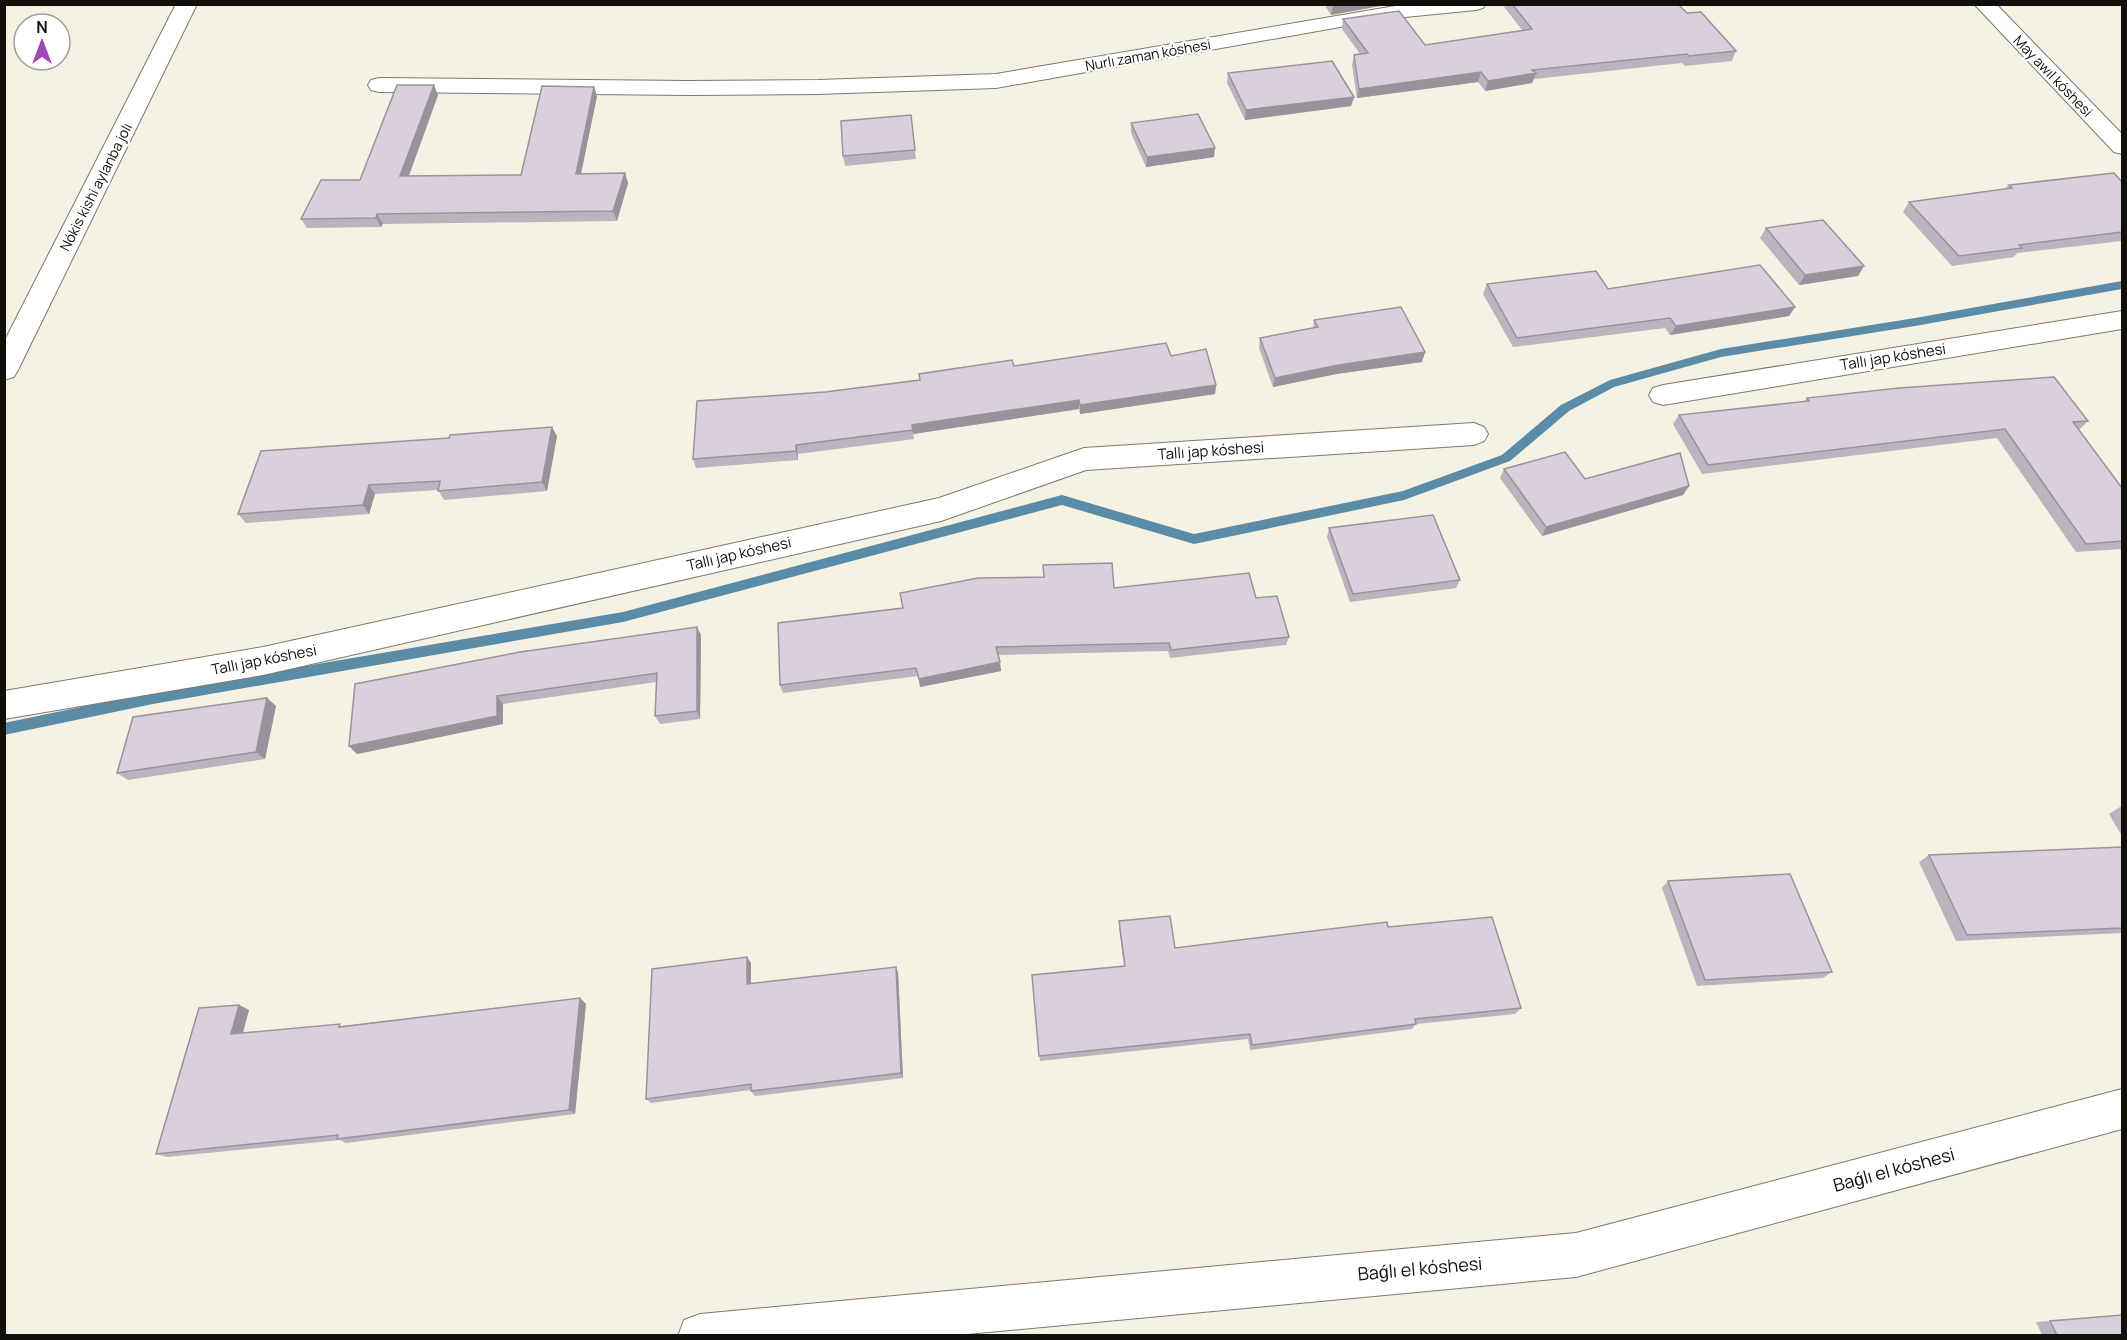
<svg xmlns="http://www.w3.org/2000/svg" width="2127" height="1340" font-family="Manrope,sans-serif">
<style>
.lines{fill:none;stroke-linecap:round;stroke-linejoin:round}
.stream{fill:#5a8ca7;fill-rule:evenodd}
.minor-casing{stroke:#7c796c;stroke-width:2}
.major-casing{stroke:#7c796c;stroke-width:2}
.minor{fill:#fff;fill-rule:evenodd}
.major{fill:#fff;fill-rule:evenodd}
.wall{fill:#bbb3be}
.shaded-wall{fill:#99929b}
.building{fill:#dad0dd;stroke:#99929b;stroke-width:1.5}
.labels{text-anchor:middle;stroke-width:4.5;stroke-linejoin:round;paint-order:stroke}
.far-street-label{font-size:14px;fill:#100f0a;stroke:#fff}
.street-label{font-size:15px;fill:#100f0a;stroke:#fff}
.near-street-label{font-size:18px;fill:#100f0a;stroke:#fff}
</style>
<rect width="100%" height="100%" fill="#f5f2e3"/>
<g class="lines">
<path class="stream" d="M2122,281V289L1915,326L1721,357L1614,387L1569,411L1510,461L1404,500L1194,544L1062,505L623,622L153,704L4,735V723L153,692L623,612L1062,495L1194,534L1403,491L1502,455L1561,405L1610,380L1721,349L1915,318Z"/>
<g class="minor-casing">
<path id="minor" d="M1407,4H1486L1483,8L1476,10L1385,19L996,88L818,94L688,95L379,92L371,90L368,85L371,80L379,78L688,81L818,80L996,74Z
M1974,4H1996L2122,134V154L2114,152Z
M2122,311V329L1663,405L1653,402L1649,395L1653,388L1663,385Z
M1474,423L1484,427L1488,434L1484,441L1474,445L1086,470L941,521L263,675L4,719V691L263,647L939,498L1084,448Z
M2122,1089V1129L1576,1277L946,1336H678L684,1320L700,1314L1576,1233Z"/>
</g>
<g class="major-casing">
<path id="major" d="M176,4H197L18,370L14,377L4,380V342Z"/>
</g>
<use href="#minor" class="minor"/>
<use href="#major" class="major"/>
</g>
<path class="wall" d="M1324,4H1386L1385,5L1331,15Z
M1502,4H1678L1687,13L1736,51L1732,61L1685,66L1682,63L1534,79L1532,83L1485,91L1478,82L1357,98L1352,65L1354,55L1360,54L1342,29L1343,19L1425,45L1522,30Z
M1228,73L1354,97L1351,106L1245,120L1227,83Z
M594,87L597,96L581,174L625,173L628,183L617,221L383,224L381,227L307,228L301,219L360,180L438,95L409,176L521,175Z
M911,115L916,159L845,166L843,156Z
M1131,123L1214,157L1146,167L1131,133Z
M2122,182V241L2017,253L2014,257L1952,266L1903,212L1909,202L2005,189L2009,185Z
M1766,228L1864,266L1858,276L1799,285L1760,238Z
M1487,284L1608,289L1795,307L1789,316L1670,335L1665,328L1513,347L1483,294Z
M1314,320L1425,352L1422,362L1336,374L1273,387L1259,348L1260,338L1313,328Z
M1171,356L1216,385L1215,394L1080,414L1079,409L913,434L914,439L798,454V460L696,468L693,459L825,392L919,380L1014,366Z
M1807,398L2088,421L2079,430L2122,488V549L2076,552L1997,438L1702,474L1673,424L1679,415L1804,402Z
M557,436L547,491L444,500L438,490L375,494L369,514L246,523L238,514Z
M1504,469L1585,479L1683,495L1542,536L1500,478Z
M1329,528L1460,580L1456,588L1350,602L1327,537Z
M1114,588L1256,598L1289,637L1286,645L1170,658L1168,651L998,655L1001,671L920,687L918,676L783,693L780,685Z
M697,627L701,635L700,719L660,724L655,716L656,682L503,704V724L357,754L349,746Z
M276,706L265,759L128,780L117,773Z
M2120,807H2122V836L2109,814Z
M2122,847V933L1956,941L1919,862L1929,855Z
M1668,881L1832,972L1823,978L1697,986L1662,888Z
M1119,921L1175,948L1388,927L1521,1008L1515,1014L1416,1024L1412,1029L1250,1050L1248,1039L1040,1061L1032,975L1124,966L1119,927Z
M747,957L751,963V983L898,972L903,1078L755,1096L751,1091V1090L651,1103L646,1099Z
M580,998L586,1004L575,1114L346,1143L340,1140L167,1157L156,1154L239,1005L249,1010L243,1033L343,1026Z
M2050,1321L2122,1335H2042L2036,1322Z"/>
<path class="shaded-wall" d="M1337,4H1386L1385,5L1331,15L1333,5Z
M1481,72L1478,82L1357,98L1359,89Z
M1536,73L1532,83L1485,91L1488,81Z
M434,85L438,95L405,186L400,176Z
M594,87L597,96L579,183L576,174Z
M1354,97L1351,106L1245,120L1246,110Z
M1215,148L1214,157L1146,167L1147,157Z
M625,173L628,183L617,221L613,211Z
M377,214L383,224L381,227L376,218Z
M1864,266L1858,276L1799,285L1805,275Z
M1795,307L1789,316L1670,335L1676,326Z
M1425,352L1422,362L1336,374L1273,387L1275,378L1339,365Z
M1216,385L1215,394L1080,414V405Z
M1079,400V409L913,434L912,425Z
M552,427L557,436L547,491L542,482Z
M796,445L798,454V460L796,451Z
M369,485L375,494L369,514L363,505Z
M1689,486L1683,495L1542,536L1546,527Z
M697,627L701,635L700,719L697,711Z
M1000,662L1001,671L920,687L919,679Z
M497,696L503,704V724L357,754L349,746Z
M267,698L276,706L265,759L256,752Z
M747,957L751,963V989L747,984Z
M896,967L898,972L903,1078L901,1073Z
M580,998L586,1004L575,1114L569,1110Z
M239,1005L249,1010L241,1039L231,1034Z"/>
<path class="building" d="M1512,4H1678L1687,13L1701,12L1736,51L1689,56L1687,54L1532,70L1536,73L1488,81L1481,72L1359,89L1354,55L1368,53L1343,19L1399,11L1425,45L1532,29Z
M1332,61L1354,97L1246,110L1228,73Z
M397,85H434L400,176L521,175L542,86L594,87L576,174L625,173L613,211L377,214L376,218L301,219L321,180H360Z
M1198,114L1215,148L1147,157L1131,123Z
M911,115L915,150L843,156L841,121Z
M2114,173L2122,182V232L2019,245L2022,248L1959,256L1909,202L2012,188L2009,185Z
M1823,220L1864,266L1805,275L1766,228Z
M1760,265L1795,307L1676,326L1670,318L1517,338L1487,284L1596,271L1608,289Z
M1401,307L1425,352L1339,365L1275,378L1260,338L1318,327L1314,320Z
M1166,343L1171,356L1206,349L1216,385L1080,405L1079,400L912,425L913,430L796,445V451L693,459L697,401L825,392L920,380L919,374L1012,360L1014,366Z
M2054,377L2088,421L2073,422L2122,488V541L2086,544L2005,429L1708,465L1679,415L1809,401L1807,398L1899,388Z
M552,427L542,482L438,491L440,481L369,485L363,505L238,514L261,451L449,438L450,435Z
M1565,452L1585,479L1680,453L1689,486L1546,527L1504,469Z
M1433,515L1460,580L1353,594L1329,528Z
M1112,563L1114,588L1249,573L1256,598L1277,596L1289,637L1171,650L1169,643L996,647L1000,662L919,679L916,668L780,685L778,623L903,608L900,593L978,578L1044,577L1043,565Z
M697,627V711L655,716L657,673L497,696V716L349,746L355,684L520,652Z
M267,698L256,752L117,773L133,717Z
M2122,847V928L1967,935L1929,855Z
M1790,874L1832,972L1705,980L1668,881Z
M1170,916L1175,948L1387,922L1388,927L1492,917L1521,1008L1415,1019L1416,1024L1252,1045L1250,1034L1039,1056L1032,975L1125,966L1119,921Z
M747,957V984L896,967L901,1073L751,1091V1084L646,1099L652,969Z
M580,998L569,1110L337,1139L338,1135L156,1154L199,1008L239,1005L231,1034L340,1024L339,1027Z
M2122,1315V1335H2057L2050,1321Z"/>
<g class="labels">
<g class="far-street-label">
<text transform="translate(1148 55) rotate(-10)" y="5">Nurlı zaman kóshesi</text>
<text transform="translate(2053 76) rotate(46)" y="5">May awıl kóshesi</text>
<text transform="translate(96 187) rotate(-63)" y="5">Nókis kishi aylanba jolı</text>
</g>
<g class="street-label">
<text transform="translate(1893 357) rotate(-9)" y="5">Tallı jap kóshesi</text>
<text transform="translate(1211 451) rotate(-4)" y="5">Tallı jap kóshesi</text>
<text transform="translate(739 554) rotate(-13)" y="5">Tallı jap kóshesi</text>
<text transform="translate(264 660) rotate(-11)" y="5">Tallı jap kóshesi</text>
</g>
<g class="near-street-label">
<text transform="translate(1894 1170) rotate(-15)" y="6">Baǵlı el kóshesi</text>
<text transform="translate(1420 1269) rotate(-5)" y="6">Baǵlı el kóshesi</text>
</g>
</g>
<rect width="2127" height="1340" fill="none" stroke="#100f0a" stroke-width="12"/>
<g transform="translate(42 42)"><circle r="28" fill="#ffffff" stroke="#9f9f9d" stroke-width="1.5"/>
<path d="M0-4.5L10 22L0 15L-10 22Z" fill="#9d49b8"/>
<text y="-9" font-size="16" font-weight="bold" text-anchor="middle" fill="#100f0a">N</text>
</g>
</svg>
